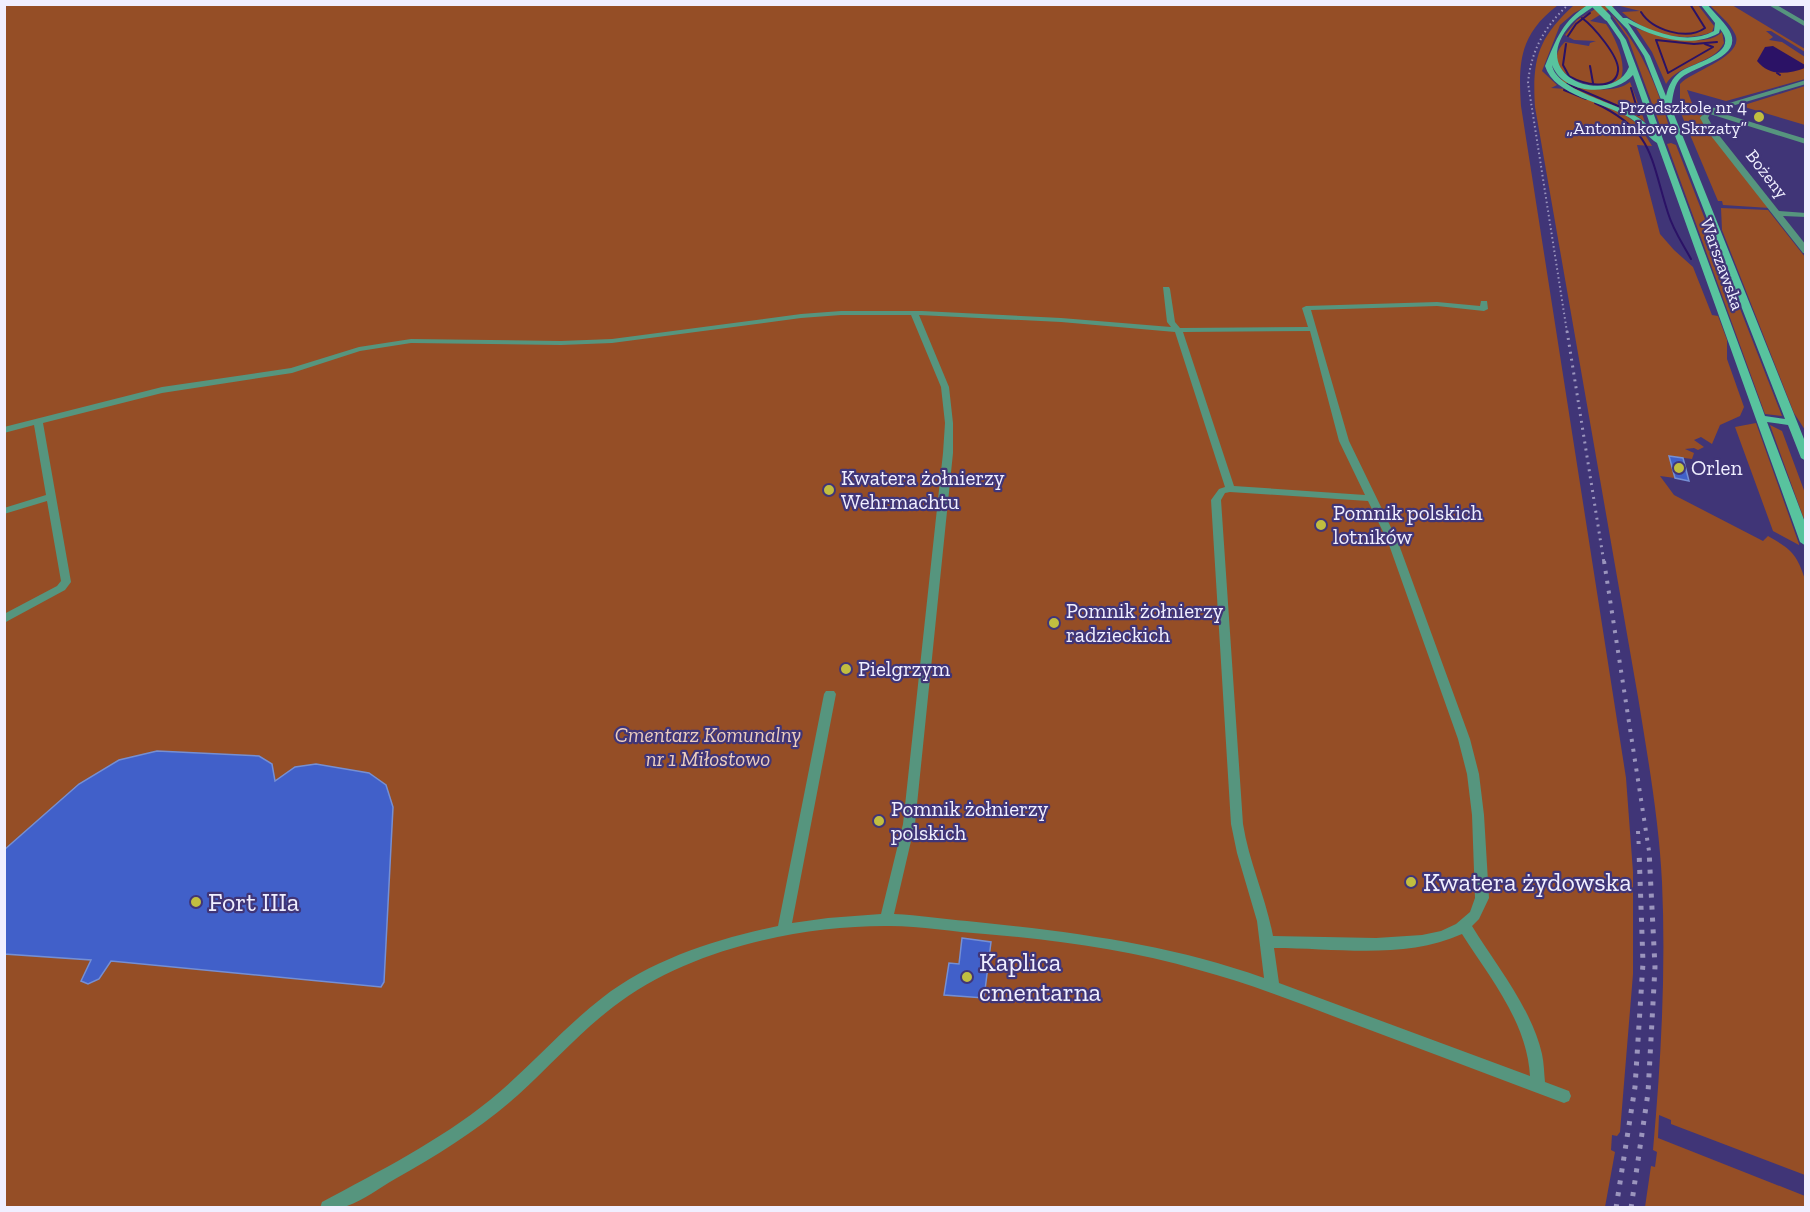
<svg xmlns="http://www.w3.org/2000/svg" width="1810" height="1212" font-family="'Zilla Slab',serif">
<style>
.green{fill:#954e26}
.water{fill:#2b1266}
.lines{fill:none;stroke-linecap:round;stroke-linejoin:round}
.stream{stroke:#2b1266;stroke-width:2}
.building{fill:#4160c9;stroke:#758fd4;stroke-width:1.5}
.pedestrian{fill:#56957e;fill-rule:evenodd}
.minor{fill:#56957e;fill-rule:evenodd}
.secondary{fill:#58c39e;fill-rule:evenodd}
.rail-far3{stroke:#9b95bd;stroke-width:2;stroke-dasharray:1.5 3;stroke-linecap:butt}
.rail-far2{stroke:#9b95bd;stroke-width:3;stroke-dasharray:2 5;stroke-linecap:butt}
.rail-far1{stroke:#9b95bd;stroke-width:4;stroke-dasharray:3 7;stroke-linecap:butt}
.rail{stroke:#9b95bd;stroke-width:5;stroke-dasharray:4 8;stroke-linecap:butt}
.secondary-bridge{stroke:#58c39e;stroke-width:7}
.poi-dot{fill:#c1be40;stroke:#403577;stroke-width:2}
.labels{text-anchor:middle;stroke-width:4.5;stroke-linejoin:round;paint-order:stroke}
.far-poi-label{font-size:18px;fill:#f0efff;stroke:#403577;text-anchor:end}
.far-street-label{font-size:18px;fill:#f0efff;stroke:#403577}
.poi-label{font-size:21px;fill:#f0efff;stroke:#403577;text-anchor:start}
.park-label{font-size:21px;font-style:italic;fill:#eccebf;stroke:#403577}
.near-poi-label{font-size:26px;fill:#f0efff;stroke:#403577;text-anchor:start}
</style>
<rect width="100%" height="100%" fill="#403577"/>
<path class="green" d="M5,5H1558C1520,34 1518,61 1521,106L1626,778L1633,872V974L1620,1132L1617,1136L1612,1135L1611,1150L1615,1152L1605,1207L5,1208Z
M1574,5H1589L1574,13L1560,25L1542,71L1557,85L1551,88L1566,89L1625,115L1639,125L1652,146L1637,145L1660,234L1674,250L1693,267L1712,315L1718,316L1727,340V359L1744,407L1740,416L1720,425L1712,444L1701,437L1694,440L1704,447L1698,450L1694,448L1685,449L1694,453L1692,459L1669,456L1675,478L1660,476L1674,495L1763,541L1768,536C1792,550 1796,553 1805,579V1175L1671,1124V1120L1659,1115L1658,1138L1805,1196V1207H1645L1651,1166L1655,1167L1657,1152L1653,1150C1661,1061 1666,972 1662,882C1659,820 1648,759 1638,697L1535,107C1532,59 1538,38 1574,5Z
M1602,5H1698L1714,26L1712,32C1681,44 1645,33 1622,12L1640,11L1616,5L1590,21L1606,24C1615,37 1627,63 1621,78C1596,98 1535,70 1565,42L1589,46L1590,43L1596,41L1574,40L1565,35L1577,20Z
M1710,5H1732L1805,49V52L1771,31H1766L1773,37L1769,40L1782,42L1805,57V79L1726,101L1687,90L1693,106L1704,109L1701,119L1770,208L1723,205L1722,201H1718L1680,111V84C1692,71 1746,56 1735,34C1730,23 1718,14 1710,5Z
M1611,14C1640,44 1659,90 1670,130L1661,128L1628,38Z
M1636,28C1655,36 1707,49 1722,32L1724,43C1713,65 1679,63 1666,84L1652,52Z
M1557,77C1576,88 1612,96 1630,82L1645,122C1619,101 1580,100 1557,77Z
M1805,86V125L1741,106Z
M1671,143L1676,145L1782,416L1765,414L1667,144Z
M1721,208L1768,210L1805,257V430L1794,413L1722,230Z
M1756,423L1799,544V545L1773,531L1735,427Z
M1770,425L1782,431L1805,493V522Z"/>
<path class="water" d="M1773,46L1805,65V68C1788,74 1770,77 1757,61L1765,47Z"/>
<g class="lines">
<path class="stream" d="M1641,12C1652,30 1687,41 1705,28L1690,4
M1568,36L1576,24L1590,13
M1566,44L1563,65L1569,76C1581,83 1615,93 1618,71C1620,57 1593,26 1582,18
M1705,44L1713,47L1668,73L1656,40L1694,44L1717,42
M1590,66L1593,83
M1777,73L1780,75
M1567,84L1639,115L1631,88
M1564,90L1586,99
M1595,103C1654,131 1650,157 1668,213C1673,230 1683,244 1691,259"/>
</g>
<path class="building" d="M1669,456L1683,458L1689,481L1675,478Z
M157,751L259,756L272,764L275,781L295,767L316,764L369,773L386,785L393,807L384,982L381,987L111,961L99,979L88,984L81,981L91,960L4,954V850L79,784L119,760Z
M962,938L991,942L984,998L944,995L949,963L959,964Z"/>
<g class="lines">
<path class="pedestrian" d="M1163,287H1169L1170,289L1175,322L1180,328L1308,327L1302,308L1306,306L1437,302L1480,306L1481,301H1487L1488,309L1484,311L1437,306L1311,310L1349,441L1398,542L1470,739L1479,774L1484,815L1489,898L1479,919L1472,926C1496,965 1532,1009 1542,1054C1544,1063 1544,1073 1545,1082L1569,1091L1571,1096L1569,1101L1564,1103C1494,1077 1424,1050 1354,1024C1303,1005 1252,984 1199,970C1129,950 1057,940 985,934C953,932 921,926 890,926C799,925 686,950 613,1007C579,1033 550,1066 518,1095C481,1128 438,1155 395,1179C379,1188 364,1200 347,1206C339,1209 329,1208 320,1208L322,1202C380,1171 439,1141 490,1100C529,1068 562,1029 602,998C652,959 717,939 778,926L824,694L826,691H834L836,694L792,923L828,918L881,914L903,824L943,453L945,423L941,387L911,315H841L801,318L612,343L561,345L411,343L360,351L292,373L162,393L43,423L71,582L65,590L4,623V614L57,586L61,581L47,501L4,514V508L46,495L34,425L4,433V427L162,387L291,368L359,347L411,339L561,341L612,339L801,314L841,311H922L1061,318L1171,327L1167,322ZM919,315L1061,322L1175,332L1225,487L1219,489L1211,500L1231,824L1237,853L1257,921L1264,978C1165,943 1071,932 967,921C943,919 919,915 894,914L915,824L953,453V423L949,387ZM1310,331L1339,441L1365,495L1234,486L1183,332ZM1230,492L1368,501L1388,542L1458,739L1467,774L1472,815L1475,898L1470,912L1456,924L1441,931L1422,935L1376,938L1273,936C1266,898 1249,862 1243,824L1221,500L1225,493ZM1462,934C1490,978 1527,1022 1530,1076L1279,983L1274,948C1336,948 1405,960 1462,934Z"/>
<path class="minor" d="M1767,4H1775L1806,22V27Z
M1806,80V84L1715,111L1806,139V144L1710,114L1708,118L1714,129L1779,211L1806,213V217L1783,216L1806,245V253H1803L1708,132L1700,118L1706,110Z"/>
<path class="secondary" d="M1589,4H1597C1588,11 1578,16 1571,24C1523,79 1613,107 1629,67L1620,40L1604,17L1609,16L1626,40L1636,66L1765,416L1785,419L1644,56L1627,29L1603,4H1610L1623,18H1627C1652,32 1687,46 1714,31L1715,23L1700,4H1707C1713,12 1728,25 1731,34C1741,60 1690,66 1679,80C1673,88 1673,98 1671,107L1806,444V461L1801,458L1788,425L1767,422L1806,525V546L1800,542L1657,143C1647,137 1641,125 1630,118C1606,103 1554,96 1545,66C1557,38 1562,21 1589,4ZM1628,23C1655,38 1691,49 1719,33L1720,29C1741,54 1693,62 1680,72C1672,78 1668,87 1666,96L1650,56ZM1552,65C1563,95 1613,97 1633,75L1652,130C1647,124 1641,119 1634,115C1614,102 1556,90 1552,65Z"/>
<path class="rail-far3" d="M1567,332L1528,83C1531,50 1545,26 1569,4"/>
<path class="rail-far2" d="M1567,331L1604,563"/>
<path class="rail-far1" d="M1604,561L1649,851
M1638,831L1639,851"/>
<path class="rail" d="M1616,1208L1635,1087L1643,963L1639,850
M1631,1208L1648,1093L1655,967L1649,850"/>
<path class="secondary-bridge" d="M1594,4L1607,17"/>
</g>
<g class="poi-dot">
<circle cx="1759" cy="117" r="6"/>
<circle cx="1679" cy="468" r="6"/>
<circle cx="829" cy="490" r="6"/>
<circle cx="1321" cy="525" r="6"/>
<circle cx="1054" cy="623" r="6"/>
<circle cx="846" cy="669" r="6"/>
<circle cx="879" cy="821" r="6"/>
<circle cx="1411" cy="882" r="6"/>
<circle cx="196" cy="902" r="6"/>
<circle cx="967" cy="977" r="6"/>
</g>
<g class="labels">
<g class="far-poi-label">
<text x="1747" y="113">Przedszkole nr 4<tspan x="1747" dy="21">„Antoninkowe Skrzaty”</tspan></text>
</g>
<g class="far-street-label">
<text transform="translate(1767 174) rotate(52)" y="6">Bożeny</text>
<text transform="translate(1722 264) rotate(70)" y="6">Warszawska</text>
</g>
<g class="poi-label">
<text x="1691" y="475">Orlen</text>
<text x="841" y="485">Kwatera żołnierzy<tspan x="841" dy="24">Wehrmachtu</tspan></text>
<text x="1333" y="520">Pomnik polskich<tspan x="1333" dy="24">lotników</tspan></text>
<text x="1066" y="618">Pomnik żołnierzy<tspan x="1066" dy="24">radzieckich</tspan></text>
<text x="858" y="676">Pielgrzym</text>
<text x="891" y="816">Pomnik żołnierzy<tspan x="891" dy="24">polskich</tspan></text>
</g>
<g class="park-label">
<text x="708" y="742">Cmentarz Komunalny<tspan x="708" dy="24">nr 1 Miłostowo</tspan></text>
</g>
<g class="near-poi-label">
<text x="1423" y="891">Kwatera żydowska</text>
<text x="208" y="911">Fort IIIa</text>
<text x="979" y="971">Kaplica<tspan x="979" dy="30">cmentarna</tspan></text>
</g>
</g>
<rect width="1810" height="1212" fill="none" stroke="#f0efff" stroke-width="12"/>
</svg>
